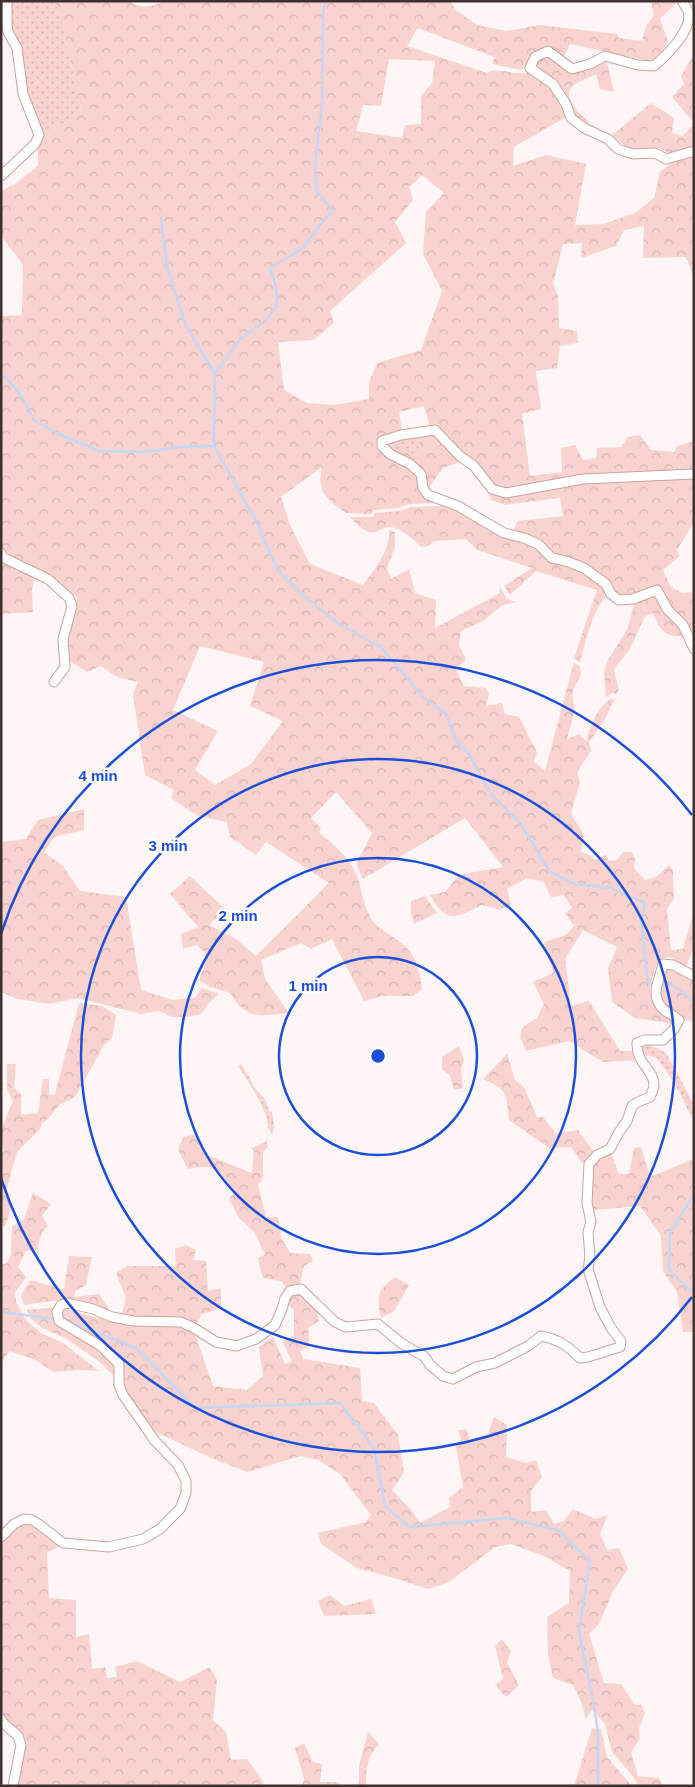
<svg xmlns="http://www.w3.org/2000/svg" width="695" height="1787" font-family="Helvetica,sans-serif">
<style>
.green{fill:url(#green-dots)}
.forest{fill:url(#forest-crowns);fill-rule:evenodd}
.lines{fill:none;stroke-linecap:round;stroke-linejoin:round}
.stream{stroke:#c5d7f5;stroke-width:2.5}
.street-casing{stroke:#c7a4a1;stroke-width:11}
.street{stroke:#fff;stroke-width:9}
.ring{fill:none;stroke:#1d4ed8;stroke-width:2.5}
.centre{fill:#1d4ed8;stroke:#fff;stroke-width:2.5}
.ring-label{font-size:15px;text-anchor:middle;font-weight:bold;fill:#1d4ed8;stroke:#fff;stroke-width:5;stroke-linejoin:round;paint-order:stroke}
</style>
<defs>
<pattern id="green-dots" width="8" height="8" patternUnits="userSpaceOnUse" patternTransform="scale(1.25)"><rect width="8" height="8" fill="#f9d3d0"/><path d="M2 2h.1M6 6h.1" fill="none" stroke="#d6b6b3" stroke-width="1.8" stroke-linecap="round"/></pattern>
<pattern id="forest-crowns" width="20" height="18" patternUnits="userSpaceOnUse" patternTransform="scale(1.25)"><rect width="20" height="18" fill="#f9d3d0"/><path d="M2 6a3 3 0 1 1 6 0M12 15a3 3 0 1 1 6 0" fill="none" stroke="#d6b6b3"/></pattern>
</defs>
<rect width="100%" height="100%" fill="#fef6f6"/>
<path class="green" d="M11,1H53L59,9L81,109L43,139C42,127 35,119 31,107C20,73 10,37 11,1Z
M422,434L417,455L401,452L396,454L384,446L385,442Z
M647,1044L665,1052L674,1067L694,1105V1122L674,1082L656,1057L639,1054V1046Z
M241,1064L250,1078L254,1087L265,1099L269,1111L272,1112L274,1126L272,1134L268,1128C270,1114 247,1079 238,1066Z"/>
<path class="forest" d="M53,1H128C138,8 153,8 162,1H450L456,10L477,25L506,31L539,25L617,34L619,38L642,41L646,26L654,15L651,1H675L676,3L660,19L668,41L660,55L649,61L570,44L564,57L550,48L526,68L520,70L493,64L494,57L418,28L407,46L487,73C502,66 513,77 530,72L553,87L568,116L514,147L513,166L546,155L586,164L575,225L603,224L635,213L654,198L660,172L677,158L694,154V282L690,265L685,257L643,258L644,226L624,230L616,246L581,258L582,243L563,244L553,284L558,295L559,328L577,331L578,343L560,346L557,368L536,371L541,409L522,414L530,476L562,472L561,448L575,445L583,460L596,458L597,448L621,447L628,437L640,435L651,450L674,452L677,446L694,441V471L505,490L491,483L430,427L424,406L399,412L402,433L380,438L376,447C386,459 413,464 419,478C421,481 421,486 422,490L439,500L436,503L409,504L398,508L374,510L371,514L346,513L331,502L323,492L320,480L322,467L281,497L290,525L310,564L363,585C374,570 391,549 389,530L395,532V547L387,568L391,579L409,569L415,593L436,600L435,628L500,593L499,586L507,599L516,602L503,605L483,621L461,631L459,645L466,660L456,669L464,686L486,688L489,693L486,706L502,703L505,714L519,717L537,752L534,762L545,771L574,662L580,667L581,674L572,693L575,710L567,739L579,734L586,741C592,723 596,709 612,698L614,700L604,721L589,742L591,751L577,772L580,782L571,813L584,836L581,852L592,856L595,860L606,854L608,861L617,860L623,852H631L635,858L634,868L645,880L656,877L669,865L673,870L674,898L667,909L671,950L683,949L694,911V947L686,967L671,957L660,959C652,973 645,995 657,1008C664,1015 669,1015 675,1024L635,1018L612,1002L608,968L617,947L583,930L565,959L571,1006L589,1001L620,1051H632L636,1060L603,1062L569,1041L526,1051L520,1037L523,1027L537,1018L544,1004L533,982L553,973L544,942L566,935L574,926L565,913L572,908L564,895L551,897L544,882L527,878L507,889L511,905L500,910L482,905C455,918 447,925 430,895L445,892L459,875L503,867L465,818L363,879L356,864L372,833L336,792L311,818L321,828L319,832C335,846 353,860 359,882C362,894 364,906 371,918C380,933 401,938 411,953C417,961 421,979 422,989L413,996H383L364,1001L332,939L311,949L301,943L261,960L265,979L289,1013C260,1015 248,1022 230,993L210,987L199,980L208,956L197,945L183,949L181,934L198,927L170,894L190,876L225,909L209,925L236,939L256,956L329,883L266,842L256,855L230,837L227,822L198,816L171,798L174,790L145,775L133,694L138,682L117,677L101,666L87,672L68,660L66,639L77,597L38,569L7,557L3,549L1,542V316L22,315L23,265L1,236V191L15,184L38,166V148L43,139L81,109L59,9ZM389,59L435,61L432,83L421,96V124L405,125L402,138L356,131L363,105L381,106ZM422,175L444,193L426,212L423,254L442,291L421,350L377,363L369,382V399L334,405L307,403L284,390L278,342L313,340L334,323L330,311L406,243L395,222L413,200L409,187ZM200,646L264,662L250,706L283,721L251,764L215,785L195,770L218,731L173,710Z
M548,54L573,72L606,59L614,92L600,89L596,74C590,77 583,80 577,83C557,93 580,114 589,122L586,127L574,116L533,66L537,59Z
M692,57H694V123L672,97L684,84L681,76Z
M651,103L674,118L672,133L682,136L694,125V148L671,154L659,148H632L625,146L612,135Z
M435,433L460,462L443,468L428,489L425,486L423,474L396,454L401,452L417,455L422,434Z
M694,478V522L677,550L680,556L663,570L670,586L682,593L694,592V628L690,632L669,608L659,589L631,597H619L606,581L552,556L513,531L518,521L563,516L560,498L505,505L491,500L484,482L493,491L584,482Z
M444,501L597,577L610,595C593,603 585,645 580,663L574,658L597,590L536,571L510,595L504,586L532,568L477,550L466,539L434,541L428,546L421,547C414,539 399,526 388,527C381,528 376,534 369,532C362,530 355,522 350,517H373L375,513L400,511L411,507L440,506Z
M1,559L35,575L32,590L33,612L1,614Z
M656,592L687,635C666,639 660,631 653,613L645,616L631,647L614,670L619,690L616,694L612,693L606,698L604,672L608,660L627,630L635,602Z
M84,809V830L54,837L44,852L63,866L80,891L126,897L141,990L173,1000L194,998L202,988L219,994L208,1004L201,1014L187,1017H172L159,1011L141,1014L78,998L49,1004L18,999L1,992V842L26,839L38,820Z
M425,896L437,913L414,924L411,912V901Z
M666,967H673L694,979V1023C683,1019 675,1011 664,1007L657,994Z
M79,1003L102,1006L116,1015L112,1038L104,1045L75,1097L59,1105L48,1119L42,1123L40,1129L17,1152L6,1191L11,1210L5,1226L1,1227V1154L4,1151L1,1130L13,1101L7,1089V1064H16L14,1088L21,1094V1115L38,1113L43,1079H49V1095L55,1094Z
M459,1046L464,1060L461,1069L463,1088L454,1090L450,1076L442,1069V1057Z
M507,1054L515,1080L524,1087L537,1117H543L556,1134L578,1130L594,1152L583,1164L571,1147L549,1148L509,1120C506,1094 509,1090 483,1079Z
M198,1134L204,1154L252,1173L254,1153L252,1148L267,1141L268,1147L263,1152V1178L258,1185L266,1217H278L281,1237L290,1253L310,1254L313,1261L304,1266L299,1288L287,1289L281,1281L263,1278L258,1258L265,1254L255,1233L239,1218L229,1199L234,1192C218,1168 218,1163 188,1169L178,1150L183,1137Z
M641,1147L650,1177L694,1159V1332H683L677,1292L663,1271L661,1236L640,1206L592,1210L590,1202L591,1166L600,1157L611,1154L619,1174H629L634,1148Z
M33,1193L51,1204L42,1216L48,1226C41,1231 38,1242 38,1250L26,1251L18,1267L26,1277L15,1293L16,1302L26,1320L41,1333L63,1343L99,1371L80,1370L54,1372L33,1359L9,1351L1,1364V1265L7,1263L11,1254L12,1226L24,1219Z
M186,1245L196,1250L193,1260L206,1261L208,1291L221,1288V1308L202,1314L195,1326L134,1319L122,1314L126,1298L116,1273L128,1266H176L175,1249Z
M69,1256L92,1257L86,1285L75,1291L74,1297L99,1294L112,1314L92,1311L59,1300L24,1305L21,1295L31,1280L64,1290Z
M395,1277L409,1285L394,1311L381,1318C376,1297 378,1289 395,1277Z
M302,1293L315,1304L319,1321L308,1328L310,1346L300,1351L303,1359L360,1368L362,1401L374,1403L398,1435L404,1472L392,1490L412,1511L420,1523L450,1507L449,1498L463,1487L456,1446L461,1442L459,1430L466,1429L470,1440L488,1434L494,1417L507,1425L506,1457L526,1463L536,1460L542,1477L531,1491V1512L546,1510L554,1524L564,1521L573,1509L595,1519L608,1515L600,1534L607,1550L619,1548L628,1569L613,1591L599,1624L589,1634L604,1683L621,1684L635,1705H641L645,1713L639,1728L640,1738L631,1753L638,1776L659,1778L663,1786H639L631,1774L612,1752L605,1724L592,1710L586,1719L581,1701L573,1685L553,1678L548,1655L547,1617L569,1603L570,1571L544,1556L511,1544L495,1547L449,1582L428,1589L394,1578L357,1568L321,1544L318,1533L366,1522L371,1515L340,1474L318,1460L300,1456L247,1472L211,1458L156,1432L113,1375L100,1362L65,1338L42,1328L30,1318L27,1310L58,1307L94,1317L134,1325L180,1326L195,1334L213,1386L247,1390L263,1376L259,1347L273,1337L285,1364L292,1362L283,1342L294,1335V1310L286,1303L291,1294Z
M32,1522L60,1546L47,1553L49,1598L76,1600V1637L89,1634L92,1669L105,1667L107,1678L117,1677L115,1667L137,1661L180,1682L210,1667L217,1680L213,1720L226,1732L231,1760L247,1759L264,1783L257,1786H16L24,1744L23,1735L4,1720L1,1708V1539L15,1525Z
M330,1595L344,1606L371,1599L376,1614L324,1616L318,1601Z
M502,1639L511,1651L507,1663L519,1685L506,1697L495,1685L503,1679L495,1646Z
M592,1728L601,1729L607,1757L632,1786H574Z
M368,1732L379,1744C367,1758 366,1767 366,1786H359V1766Z
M304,1743L313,1762L322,1764L320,1782H338L340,1786H302L304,1779L295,1748Z"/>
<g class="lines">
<path class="stream" d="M161,218L167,266L185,324L215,374L214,446L256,521L277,569L305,597L339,624L381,647L422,696L446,714L456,741L469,754L490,793L521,824L550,872L575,884L611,888L645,903L641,922L648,983L655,984
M215,374L240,339L264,322L277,306L276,287L270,268L302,249L319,226L333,210L317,192L315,167L322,105L323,13L326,1
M1,377H6L22,397L34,420L56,433L99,451L141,452L182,447L214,446
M661,984L674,986L694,1002
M694,1195L670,1233L669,1270L692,1292H694
M1,1312L57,1319
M67,1321L136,1348L195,1408L340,1403L374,1448L385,1506L409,1527L506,1518L558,1530L590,1561L579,1631L593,1700L598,1733V1786"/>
<g class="street-casing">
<path id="street" d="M682,1C684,4 687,8 688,11C694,29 666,56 654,66L638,65L605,56L590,64L572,69L548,51L535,57L530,68L553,84L566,104L571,118L584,128L608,139L618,149L633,154L655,153L666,159L694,151
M1,176L35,144L39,135L23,94L17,48L8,32L7,24V1
M694,474L583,479L506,493L492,489L474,466L460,456L435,430L401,435L382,441V446L390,454L410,464L421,474L423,488L428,495L458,506L504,533L524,538L538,544L552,558L566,561L584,568L606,584L611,594L619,600L633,599L657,590L668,610L683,625L694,649
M1,553L2,557L48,579L69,598L72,606L63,639L65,667L54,682
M1,1537L14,1524L24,1519L32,1520L40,1525L63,1543L109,1547L143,1539L160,1529L180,1509L186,1493V1481L178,1465L155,1441L123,1395L119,1385V1364L101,1346L59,1321L57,1312L61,1305L67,1303L93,1309L112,1317L133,1321L181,1322L194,1328L216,1342L237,1346L256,1339L275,1325L282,1309L285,1298L290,1291L301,1289L335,1322L346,1327L378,1324L401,1343L425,1357L430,1365L443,1376L453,1379L476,1367L495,1363L528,1346L541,1336C558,1339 568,1346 580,1358L588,1357L620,1347L621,1341L611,1328L600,1307L588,1269L590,1257L588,1232L591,1222L587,1203L589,1164L597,1155L610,1149L619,1132L627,1121L632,1106L638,1102L650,1097C651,1094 654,1089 654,1085C654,1069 636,1064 637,1043L644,1040H663L674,1029L679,1020C674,1015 667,1013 663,1009C649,995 660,979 663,964L673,965L694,976
M1,1719L2,1722L18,1736L21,1745L13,1786"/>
</g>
<use href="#street" class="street"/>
</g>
<g class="ring">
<circle cx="378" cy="1056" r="99"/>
<circle cx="378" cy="1056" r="198"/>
<circle cx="378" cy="1056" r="297"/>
<path d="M692 1297A396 396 0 0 1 1 1178M1 934A396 396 0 0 1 692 815"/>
</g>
<circle cx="378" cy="1056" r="8" class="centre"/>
<g class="ring-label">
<text x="98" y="781">4 min</text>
<text x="168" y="851">3 min</text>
<text x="238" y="921">2 min</text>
<text x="308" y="991">1 min</text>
</g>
<rect width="695" height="1787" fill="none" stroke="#3f3130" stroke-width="5"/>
</svg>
